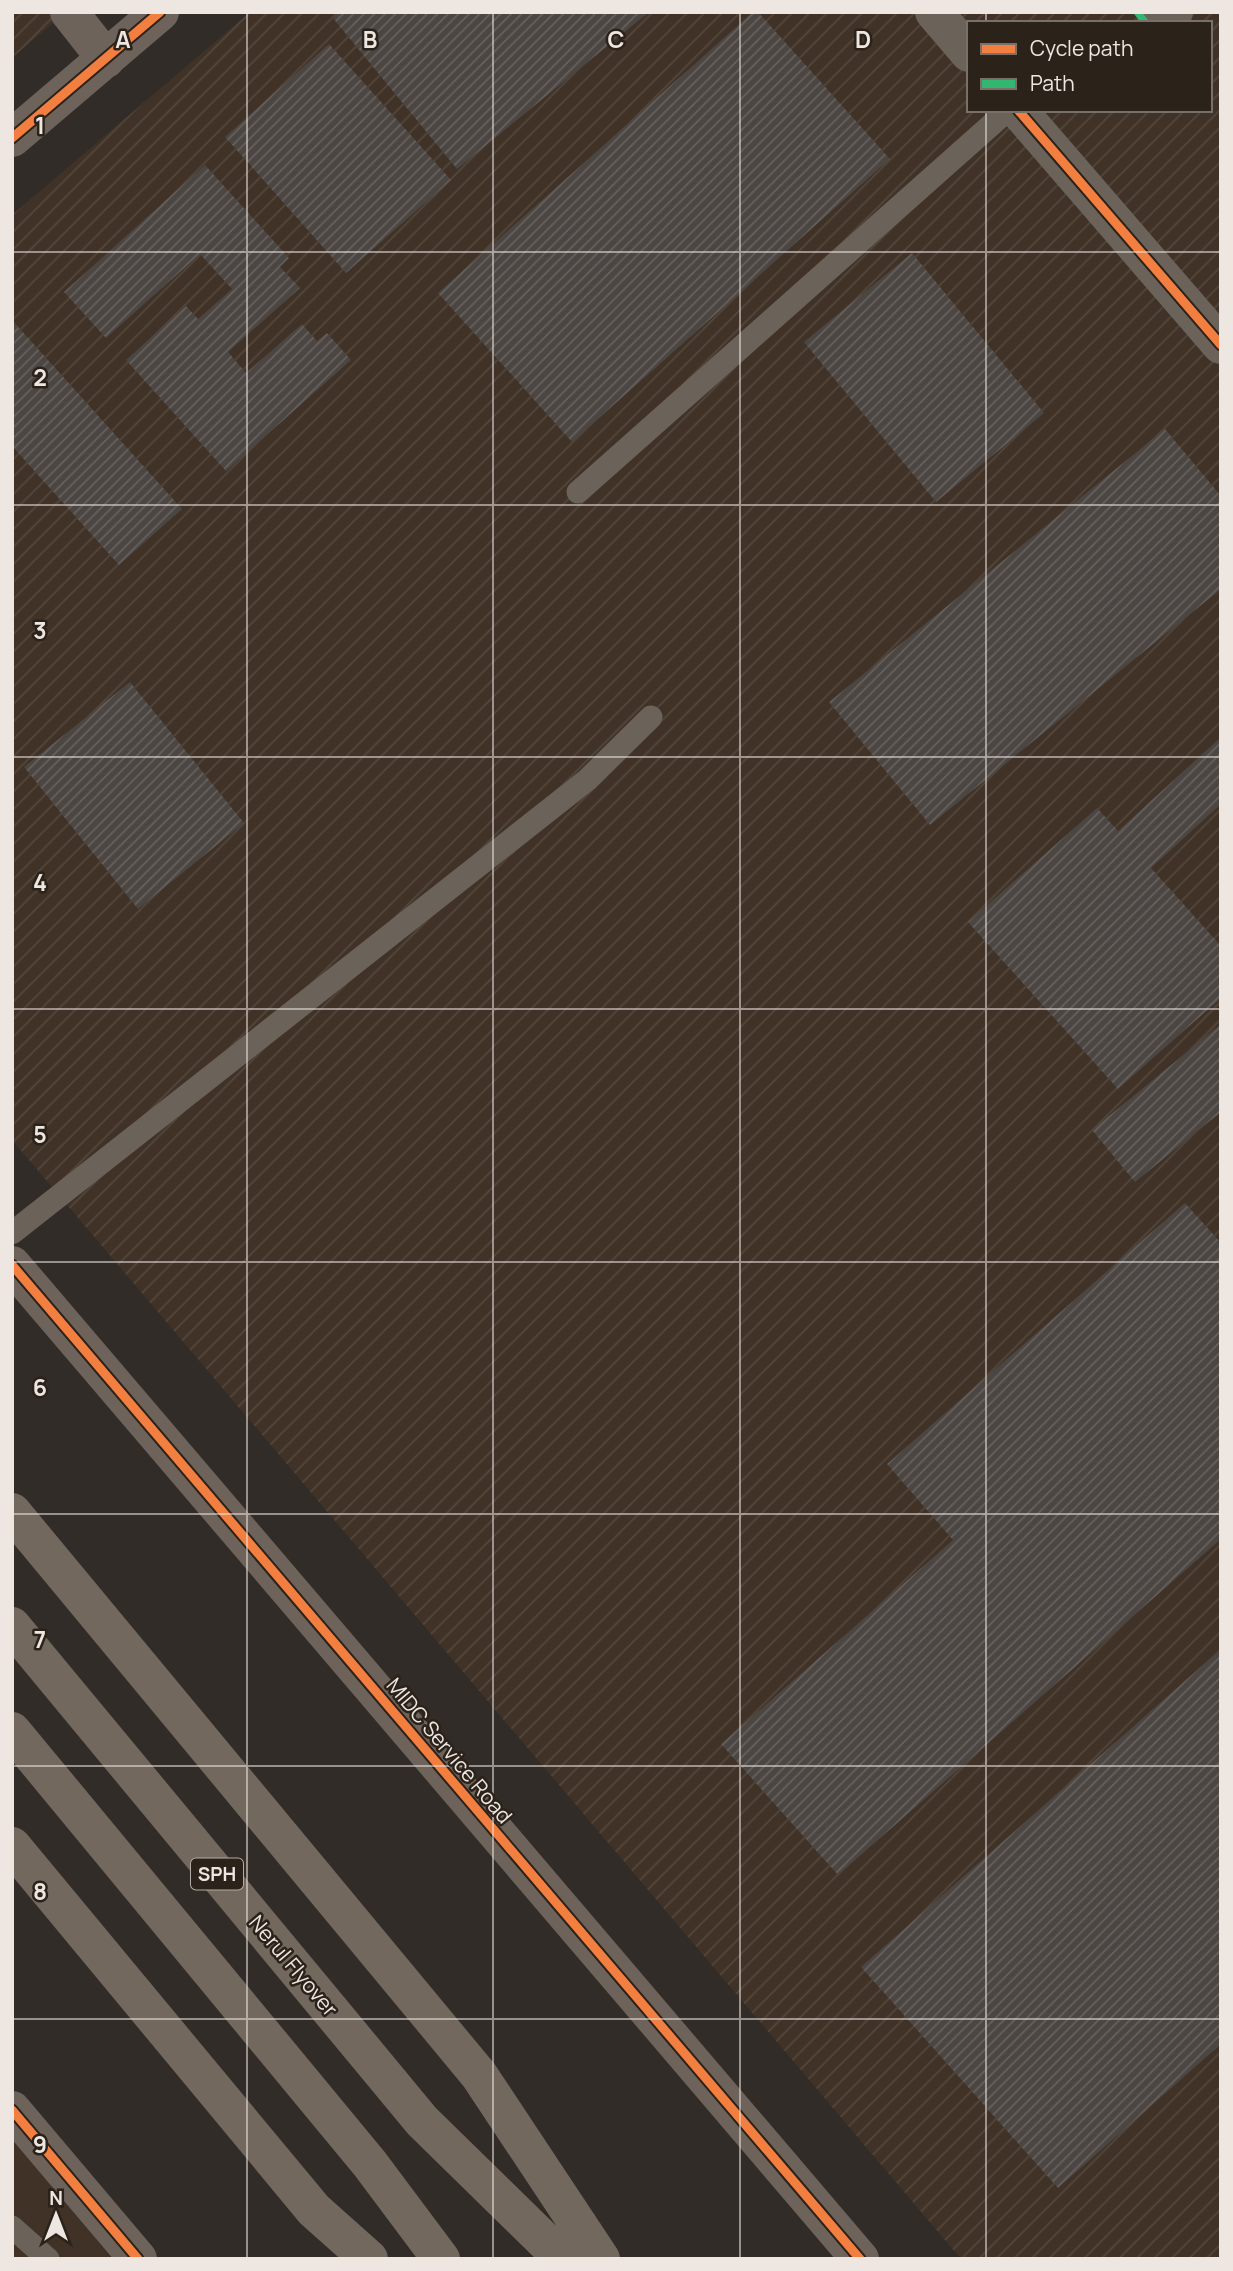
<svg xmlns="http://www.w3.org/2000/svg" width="1233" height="2271" font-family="Manrope,sans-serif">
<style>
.built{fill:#403226}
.industrial{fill:url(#industrial-furrows);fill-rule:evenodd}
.building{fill:url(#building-hatch)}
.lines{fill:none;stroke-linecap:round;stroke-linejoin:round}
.lane{stroke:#6b625a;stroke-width:23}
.street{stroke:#6b625a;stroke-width:38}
.secondary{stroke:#6d635b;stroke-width:38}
.highway{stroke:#72685e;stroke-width:38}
.quiet{stroke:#33b770;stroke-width:7;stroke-dasharray:14 7;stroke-linecap:butt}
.cycleway-casing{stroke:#2b221a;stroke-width:13}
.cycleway{stroke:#f27e40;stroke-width:9}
.grid{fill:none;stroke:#ede6e1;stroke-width:2;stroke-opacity:0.55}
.labels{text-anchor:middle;stroke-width:5;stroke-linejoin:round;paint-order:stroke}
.shield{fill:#2b221a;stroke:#b3aba5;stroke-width:2}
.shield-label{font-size:19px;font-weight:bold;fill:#ede6e1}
.street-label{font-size:21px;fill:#ede6e1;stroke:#2b221a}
.grid-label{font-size:23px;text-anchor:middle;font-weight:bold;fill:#ede6e1;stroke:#2b221a;stroke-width:5;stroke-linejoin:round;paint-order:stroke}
</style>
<defs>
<pattern id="industrial-furrows" width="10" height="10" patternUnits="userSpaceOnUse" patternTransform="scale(1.75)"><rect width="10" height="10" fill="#403226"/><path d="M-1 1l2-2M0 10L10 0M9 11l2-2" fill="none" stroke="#53463b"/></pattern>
<pattern id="building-hatch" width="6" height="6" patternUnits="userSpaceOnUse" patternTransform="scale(1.75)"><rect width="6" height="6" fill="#4c4643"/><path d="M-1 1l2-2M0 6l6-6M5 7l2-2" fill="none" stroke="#66615e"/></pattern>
</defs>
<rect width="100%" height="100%" fill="#312c28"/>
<path class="built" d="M12,2139L68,2205L112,2259H12Z"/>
<path class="industrial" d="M12,12H66L12,58Z
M250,12H1221V2259H961L12,1140V215ZM969,23H1210V110H969Z"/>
<path class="building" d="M338,12H649L457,169L332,17Z
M753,12H758L890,159L572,442L438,293Z
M329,44L451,180L346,273L225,137Z
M205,165L289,258L280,267L300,288L228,352L246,373L302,324L317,341L327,333L351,360L226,471L126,360L186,306L198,319L232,289L200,254L106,338L64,292Z
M912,253L1044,413L936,502L804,342Z
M12,320L182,509L119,565L12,446Z
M1165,429L1221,496V589L930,825L829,702Z
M130,682L244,823L138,909L24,767Z
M1221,737V804L1151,868L1221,946V998L1118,1089L968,922L1097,808L1118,831Z
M1221,1024V1112L1135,1182L1092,1130Z
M1185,1203L1221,1243V1539L838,1875L721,1744L953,1540L887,1464Z
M1221,1649V2044L1058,2188L861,1967Z"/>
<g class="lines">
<path class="lane" d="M578,492L1008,110
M12,1233L587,780L651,717
M12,2227L48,2259"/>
<path class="street" d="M934,12L969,53
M1156,23L1174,12
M1018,110L1221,345"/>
<path class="secondary" d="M69,12L106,59
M12,138L160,12
M12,1265L860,2259
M12,2110L138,2259"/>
<path class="highway" d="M12,1512L479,2075L601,2259
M12,1626L422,2121L563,2259
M12,1731L370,2164L441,2259
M12,1846L314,2210L369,2259"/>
<path class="quiet" d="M1137,12L1146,23"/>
<g class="cycleway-casing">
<path id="cycleway" d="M1018,110L1221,345
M12,138L160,12
M12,1265L860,2259
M12,2110L138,2259"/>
</g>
<use href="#cycleway" class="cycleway"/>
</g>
<path class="grid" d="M247,12V2259M493,12V2259M740,12V2259M986,12V23M986,110V2259M12,252H1221M12,505H1221M12,757H1221M12,1009H1221M12,1262H1221M12,1514H1221M12,1766H1221M12,2019H1221"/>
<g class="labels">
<rect class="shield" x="191" y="1858.5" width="52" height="31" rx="5"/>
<g class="shield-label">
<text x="217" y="1881">SPH</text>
</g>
<g class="street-label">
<text transform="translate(449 1751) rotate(50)" y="7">MIDC Service Road</text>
<text transform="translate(293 1966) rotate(50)" y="7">Nerul Flyover</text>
</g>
</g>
<g class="grid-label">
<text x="123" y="48">A</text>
<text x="370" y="48">B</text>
<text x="616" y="48">C</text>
<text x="863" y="48">D</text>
<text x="40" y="134">1</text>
<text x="40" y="386">2</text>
<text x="40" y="639">3</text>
<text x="40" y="891">4</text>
<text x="40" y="1143">5</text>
<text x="40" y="1396">6</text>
<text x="40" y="1648">7</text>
<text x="40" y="1900">8</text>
<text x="40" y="2153">9</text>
</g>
<rect width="1233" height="2271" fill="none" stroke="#ede6e1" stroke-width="28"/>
<rect x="967" y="21" width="245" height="91" fill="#2b221a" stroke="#79706a" stroke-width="2"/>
<rect x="981" y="44" width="35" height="10" fill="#f27e40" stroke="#79706a" stroke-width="2"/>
<text x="1030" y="56" font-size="21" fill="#ede6e1">Cycle path</text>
<rect x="981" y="79" width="35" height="10" fill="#33b770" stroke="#79706a" stroke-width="2"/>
<text x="1030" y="91" font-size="21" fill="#ede6e1">Path</text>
<g transform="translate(56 2215)" stroke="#2b221a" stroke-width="5" paint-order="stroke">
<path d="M0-5L12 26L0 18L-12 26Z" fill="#ede6e1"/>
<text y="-10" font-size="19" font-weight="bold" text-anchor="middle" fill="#ede6e1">N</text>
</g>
</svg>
